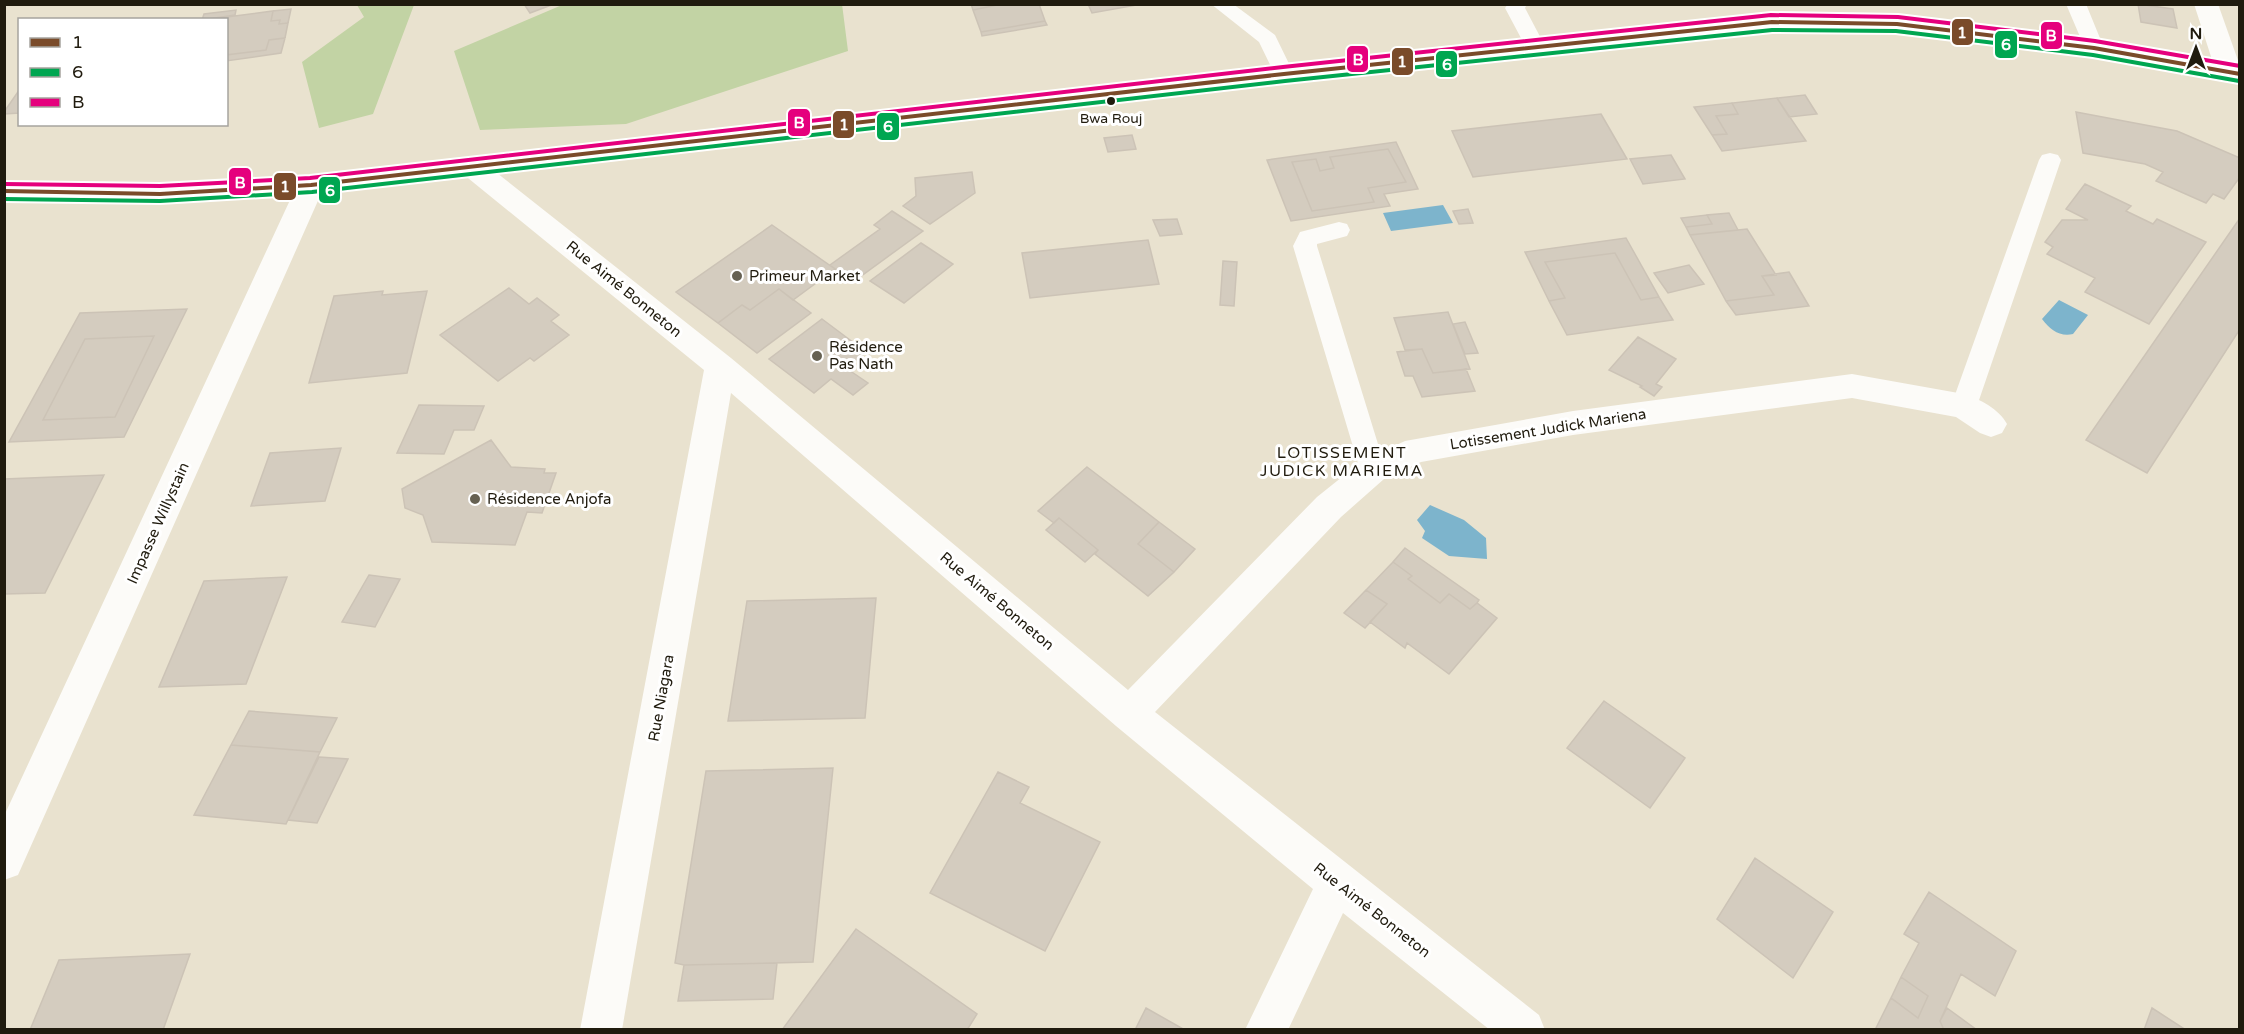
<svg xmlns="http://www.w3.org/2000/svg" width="2244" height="1034" font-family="'Varela Round',sans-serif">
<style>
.forest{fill:#c2d3a4}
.water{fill:#7db4cc}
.building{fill:#d4ccbf;stroke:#ccc3b6;stroke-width:1.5;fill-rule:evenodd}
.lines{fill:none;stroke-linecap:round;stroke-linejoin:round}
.service{fill:#fcfbf8;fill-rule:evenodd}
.minor{fill:#fcfbf8;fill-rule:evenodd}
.secondary{fill:#fcfbf8;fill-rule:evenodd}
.bus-1-casing{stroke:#fff;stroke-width:8}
.bus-2-casing{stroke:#fff;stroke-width:8}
.bus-3-casing{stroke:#fff;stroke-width:8}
.bus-1{stroke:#7a4b2a;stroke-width:4}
.bus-2{stroke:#00a651;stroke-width:4}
.bus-3{stroke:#e5007d;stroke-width:4}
.bus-dot{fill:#201b0e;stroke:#fff;stroke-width:2}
.poi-dot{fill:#666152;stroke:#fff;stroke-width:2}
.labels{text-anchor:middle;stroke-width:6;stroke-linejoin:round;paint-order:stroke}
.bus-label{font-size:14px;fill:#201b0e;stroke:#fff}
.poi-label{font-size:15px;fill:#201b0e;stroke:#fff;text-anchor:start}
.street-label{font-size:15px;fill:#201b0e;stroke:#fff}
.neighbourhood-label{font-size:16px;letter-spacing:1.5px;fill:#201b0e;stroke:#fff}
.line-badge{stroke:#fff;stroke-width:2}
.badge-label{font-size:16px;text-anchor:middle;font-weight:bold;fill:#fff}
</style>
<rect width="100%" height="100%" fill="#e9e2cf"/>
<path class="forest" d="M842,4L848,51L626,124L480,130L454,51L562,5Z
M357,5H414L373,114L319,128L302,62L364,17Z"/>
<path class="water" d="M1443,205L1453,223L1391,231L1383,213Z
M2059,300L2088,315L2073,334C2060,337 2050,330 2042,319Z
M1430,505L1464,520L1486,538L1487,559L1449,556L1422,538L1425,531L1417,520Z"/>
<path class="building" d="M524,4H554L530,13Z
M971,4H1002L973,10Z
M1002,4H1039L1045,21L981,32L973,10Z
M1088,4H1142L1092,13Z
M2138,4L2173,9L2177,28L2141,22Z
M291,9L288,23L279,24L280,20L271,21L273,11Z
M236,10L235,15L202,20L204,14Z
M273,11L271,21L280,20L279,24L288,23L285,38L269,40L266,50L226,55V20H204Z
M1045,21L1047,25L982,36L981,32Z
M285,38L281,53L226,61V55L266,50L269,40Z
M20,89V113L4,114V112Z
M1805,95L1817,114L1789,117L1777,98Z
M1777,98L1806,141L1722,151L1712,135L1727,134L1716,116L1738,114L1732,103Z
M1732,103L1738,114L1716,116L1727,134L1712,135L1694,107Z
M2076,112L2177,131L2240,158V177L2224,199L2213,194L2206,203L2156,181L2163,172L2145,164L2083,153Z
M1601,114L1627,159L1473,177L1452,131Z
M1132,135L1136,149L1108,152L1104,138Z
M1396,142L1418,189L1384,194L1390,206L1291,221L1267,160ZM1388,149L1406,182L1368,188L1374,202L1312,211L1292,162L1316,159L1320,171L1334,168L1330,157Z
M1388,149L1406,182L1368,188L1374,202L1312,211L1292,162L1316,159L1320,171L1334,168L1330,157Z
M1671,155L1685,179L1643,184L1630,159Z
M972,172L975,193L930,224L903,206L916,196L915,178Z
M2085,184L2131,206L2126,211L2153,224L2157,219L2206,242L2149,324L2085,292L2095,278L2047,254L2053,247L2045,242L2062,220H2088L2066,209Z
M1468,209L1473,223L1459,224L1453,211Z
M892,211L923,231L853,282L830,265L880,229L874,225Z
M1729,213L1738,230L1690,235L1686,227L1712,224L1707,215Z
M1707,215L1712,224L1686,227L1681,218Z
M2240,218V329L2147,473L2086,440Z
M1177,219L1182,234L1160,236L1153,220Z
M772,225L835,269L793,300L779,289L750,310L742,305L718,323L676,292Z
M1747,229L1776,275L1762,276L1774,295L1726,301L1690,235Z
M1626,238L1659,297L1641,300L1615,253L1545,262L1565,298L1549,301L1525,252Z
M1148,240L1159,284L1030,298L1022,253Z
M921,243L953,264L904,303L870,281Z
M1615,253L1641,300L1659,297L1673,320L1567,335L1549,301L1565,298L1545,262Z
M1223,261L1237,262L1234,306L1220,305Z
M1689,265L1704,284L1668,293L1654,273Z
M1789,272L1809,306L1736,315L1726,301L1774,295L1762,276Z
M509,288L529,304L537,298L559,315L551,321L569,335L534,361L530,358L498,381L440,335Z
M779,289L811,313L757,353L718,323L742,305L750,310Z
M383,291L382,295L427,291L407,373L309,383L334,296Z
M187,309L124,437L9,442L80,313ZM154,336L115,417L43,420L85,339Z
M1448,312L1470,369L1433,373L1422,349L1405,350L1394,318Z
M822,319L866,352L846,368L868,383L853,395L831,379L814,393L769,359Z
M1465,322L1478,353L1465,354L1453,324Z
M154,336L115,417L43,420L85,339Z
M1638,337L1676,359L1656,384L1662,387L1654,396L1640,387L1642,386L1609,370Z
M1422,349L1433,373L1466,369L1475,391L1422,397L1413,376H1405L1397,352Z
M419,405L484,406L474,430H454L444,454L397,453Z
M491,440L511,467L545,469L544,473H556L542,513L527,512L515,545L432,542L423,515L405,508L402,489Z
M341,448L325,501L251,506L270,453Z
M1087,467L1159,522L1138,544L1174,572L1148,596L1095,554L1098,550L1059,518L1054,523L1038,511Z
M104,475L45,593L4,594V479Z
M1059,518L1098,550L1085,562L1046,530Z
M1159,522L1195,549L1174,572L1138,544Z
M1405,548L1479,600L1477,603L1470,609L1449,594L1440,603L1408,579L1412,576L1393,562Z
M1393,562L1412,576L1408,579L1440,603L1449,594L1470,609L1477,603L1497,618L1449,674L1407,643L1405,648L1370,622L1387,604L1366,590Z
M369,575L400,579L375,627L342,622Z
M287,577L246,684L159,687L204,581Z
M1366,590L1387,604L1365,628L1344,613Z
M876,598L865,718L728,721L747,601Z
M1604,701L1685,758L1650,808L1567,748Z
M249,711L337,718L320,752L231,745Z
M231,745L320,752L286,824L194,815Z
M319,757L348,759L317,823L288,820Z
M833,768L813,962L684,965L675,963L706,771Z
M998,772L1029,787L1020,803L1100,842L1045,951L930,893Z
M1755,858L1833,912L1793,978L1717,919Z
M1929,892L2016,951L1995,996L1961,974L1940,1021L1944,1030H1875L1891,998L1918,1018L1928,996L1901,977L1919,943L1904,934Z
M856,929L977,1014L967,1030H782Z
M190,954L163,1030H30L59,960Z
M777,963L773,999L678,1001L684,965Z
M1901,977L1928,996L1918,1018L1891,998Z
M1146,1008L1185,1030H1135Z
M1947,1008L1977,1030H1944L1940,1021Z
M2152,1008L2186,1030H2144Z"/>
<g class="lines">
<path class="service" d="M1211,4H1233L1275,35L1294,74L1291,79L1284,81L1277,79L1259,42Z
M1508,4H1527L1525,8L1546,48L1543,53L1536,54L1529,53L1505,8Z
M2066,4H2086L2104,48L2101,53L2094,54L2087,53Z
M2050,153L2058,155L2061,160L1977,406L1973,413L1964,416L1955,413L1951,406L2039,160L2042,155Z
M1339,222L1347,224L1350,230L1347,236L1317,244V246L1386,470L1382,478L1373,481L1364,478L1360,470L1293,246L1300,232Z"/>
<path class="minor" d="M2194,4H2218L2240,66L2238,78L2229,80L2220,78L2216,72Z
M473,159L483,162L731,358L1128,690L1317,497L1362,461L1405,441L1573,411L1852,374L1964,394C1980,399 1999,409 2007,424L2002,433L1991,437L1980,433L1956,417L1852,398L1573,435L1421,462L1384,479L1341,517L1155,712L1539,1015L1545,1030H1490L1343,913L1288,1030H1245L1313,889L1116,726L731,393L622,1030H580L704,370L463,174L460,168L463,162Z
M311,176L321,178L325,185L18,875L4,880V816L297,185L301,178Z"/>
<path class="secondary" d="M1772,14L1897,16L2094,40L2240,66V82L2094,56L1897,32L1772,30L1284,82L311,194L160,203L4,200V182L160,185L311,176L1284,66Z"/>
<g class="bus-1-casing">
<path id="bus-1" d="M4,191L160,194L311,185L1284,74L1772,22L1897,24L2094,48L2240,74"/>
</g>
<g class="bus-2-casing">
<path id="bus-2" d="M4,199L160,201L312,192L1285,81L1772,30L1896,31L2093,55L2239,81"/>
</g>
<g class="bus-3-casing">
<path id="bus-3" d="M4,184L160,186L310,178L1283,67L1771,15L1898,17L2095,41L2240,66"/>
</g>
<use href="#bus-1" class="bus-1"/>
<use href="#bus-2" class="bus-2"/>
<use href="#bus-3" class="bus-3"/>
</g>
<circle class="bus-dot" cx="1111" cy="101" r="5"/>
<g class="poi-dot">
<circle cx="737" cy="276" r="6"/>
<circle cx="817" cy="356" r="6"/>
<circle cx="475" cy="499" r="6"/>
</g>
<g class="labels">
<g class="bus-label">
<text x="1111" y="123">Bwa Rouj</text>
</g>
<g class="poi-label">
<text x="749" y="281">Primeur Market</text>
<text x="829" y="352">Résidence<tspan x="829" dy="17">Pas Nath</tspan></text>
<text x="487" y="504">Résidence Anjofa</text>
</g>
<g class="street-label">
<text transform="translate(624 289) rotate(39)" y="5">Rue Aimé Bonneton</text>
<text transform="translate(1548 429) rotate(-9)" y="5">Lotissement Judick Mariena</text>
<text transform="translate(158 523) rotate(-66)" y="5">Impasse Willystain</text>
<text transform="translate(997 601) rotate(40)" y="5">Rue Aimé Bonneton</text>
<text transform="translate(661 698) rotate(-80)" y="5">Rue Niagara</text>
<text transform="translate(1372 910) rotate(38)" y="5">Rue Aimé Bonneton</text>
</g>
<g class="neighbourhood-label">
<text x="1342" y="458">LOTISSEMENT<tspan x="1342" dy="18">JUDICK MARIEMA</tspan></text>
</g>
</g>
<g class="line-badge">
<rect x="1951" y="18" width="23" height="28" rx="6" fill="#7a4b2a"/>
<rect x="2040" y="21" width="23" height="29" rx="6" fill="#e5007d"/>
<rect x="1994" y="30" width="24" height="29" rx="6" fill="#00a651"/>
<rect x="1346" y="45" width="23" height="28" rx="6" fill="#e5007d"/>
<rect x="1391" y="47" width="23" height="29" rx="6" fill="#7a4b2a"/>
<rect x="1435" y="50" width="23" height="28" rx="6" fill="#00a651"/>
<rect x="787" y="108" width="24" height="29" rx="6" fill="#e5007d"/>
<rect x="832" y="110" width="23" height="29" rx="6" fill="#7a4b2a"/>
<rect x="876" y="112" width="24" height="29" rx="6" fill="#00a651"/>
<rect x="228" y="167" width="24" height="29" rx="6" fill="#e5007d"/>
<rect x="273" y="172" width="24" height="29" rx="6" fill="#7a4b2a"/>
<rect x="318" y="176" width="23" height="28" rx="6" fill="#00a651"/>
</g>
<g class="badge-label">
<text x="1962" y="38">1</text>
<text x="2051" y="41">B</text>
<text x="2006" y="50">6</text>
<text x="1358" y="65">B</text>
<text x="1402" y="67">1</text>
<text x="1447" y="70">6</text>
<text x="799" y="128">B</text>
<text x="844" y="130">1</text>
<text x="888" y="132">6</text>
<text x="240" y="188">B</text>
<text x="285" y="192">1</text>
<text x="330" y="196">6</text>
</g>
<rect width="2244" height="1034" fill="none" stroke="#201b0e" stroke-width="12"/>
<rect x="18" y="18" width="210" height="108" fill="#ffffff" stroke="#a6a49f" stroke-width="1.5"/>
<rect x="30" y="38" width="30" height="9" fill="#7a4b2a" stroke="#a6a49f" stroke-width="1.5"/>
<text x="72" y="48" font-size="18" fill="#201b0e">1</text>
<rect x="30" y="68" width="30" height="9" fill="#00a651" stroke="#a6a49f" stroke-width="1.5"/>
<text x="72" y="78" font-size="18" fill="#201b0e">6</text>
<rect x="30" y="98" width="30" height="9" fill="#e5007d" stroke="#a6a49f" stroke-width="1.5"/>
<text x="72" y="108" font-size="18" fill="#201b0e">B</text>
<g transform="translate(2196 48)" stroke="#ffffff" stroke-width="4.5" paint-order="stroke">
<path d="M0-4.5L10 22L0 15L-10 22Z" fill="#201b0e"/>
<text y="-9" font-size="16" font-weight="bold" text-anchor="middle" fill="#201b0e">N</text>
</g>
</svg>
